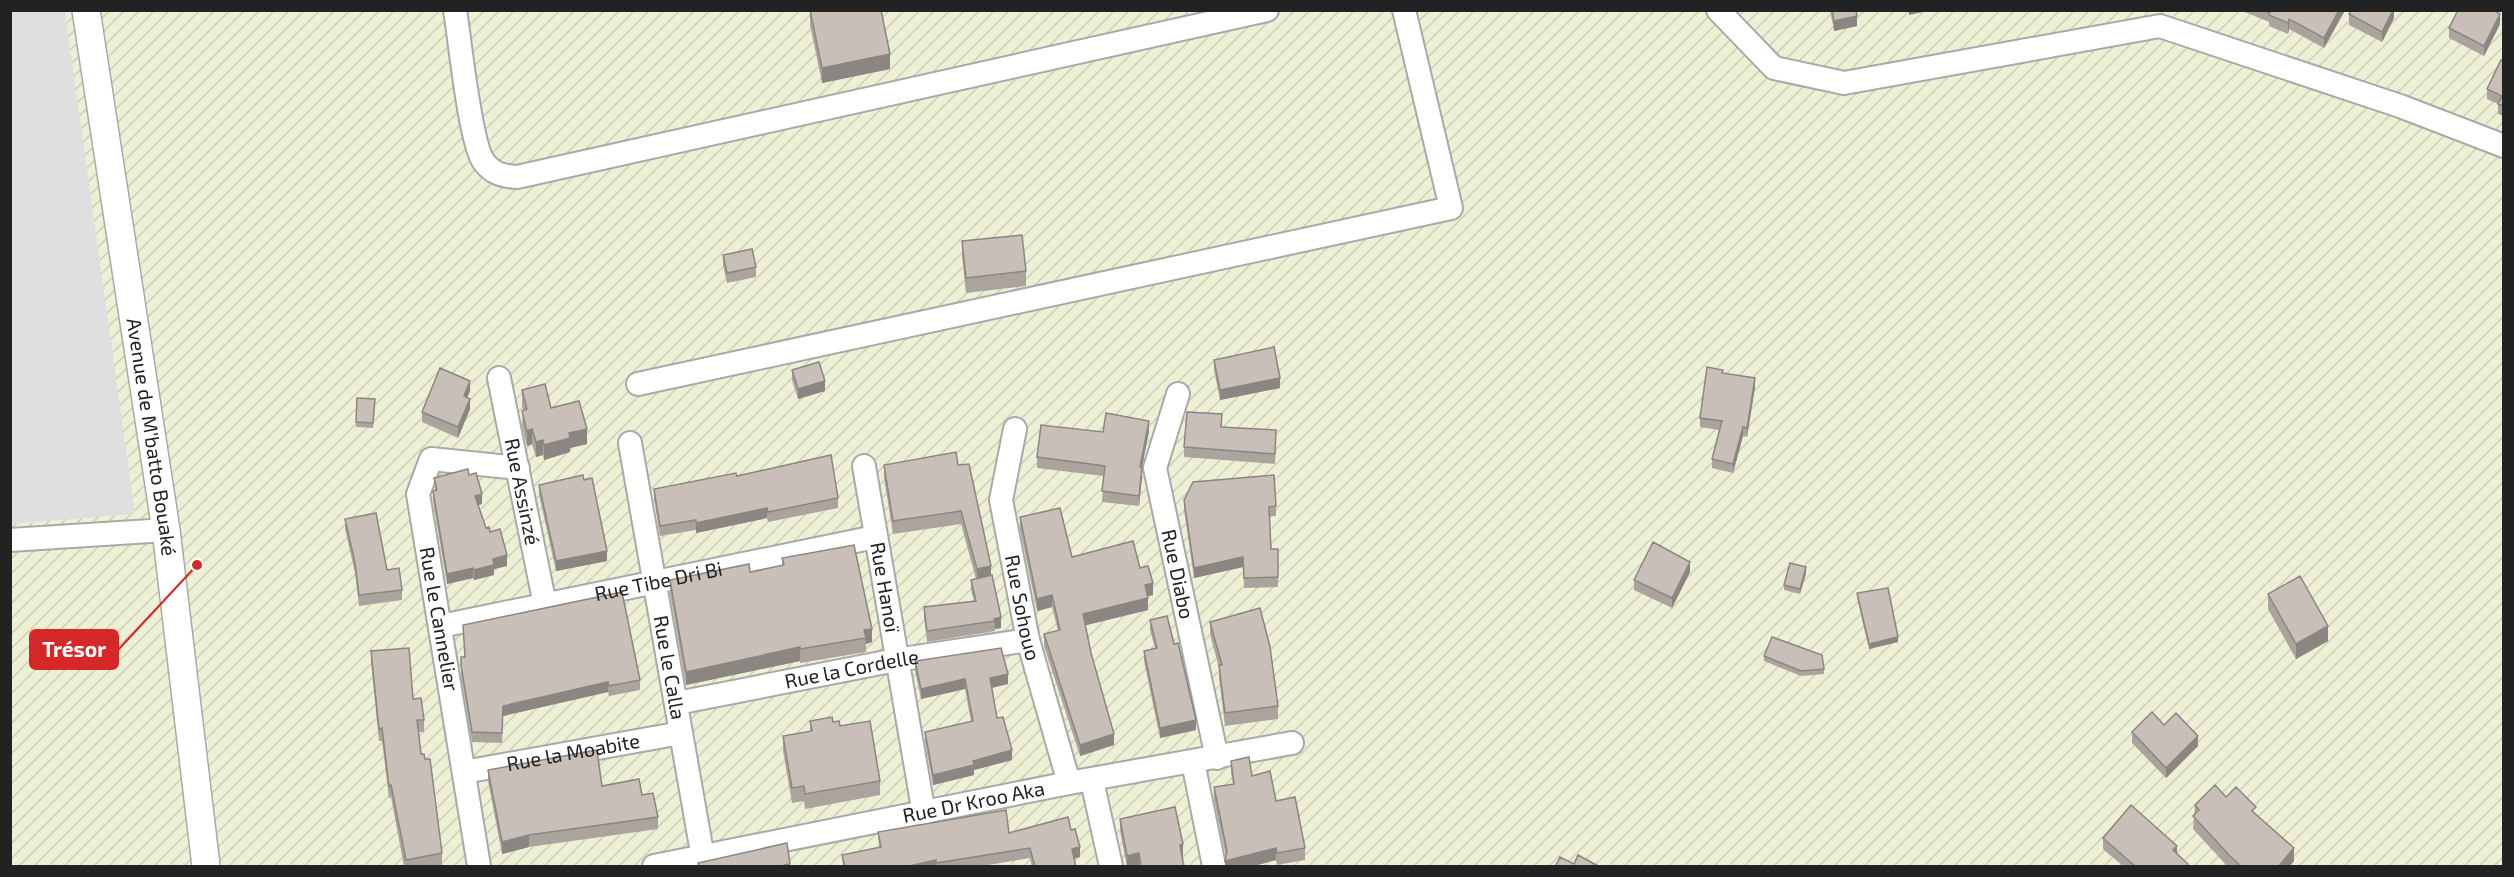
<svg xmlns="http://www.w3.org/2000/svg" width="2514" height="877" font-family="'Exo 2',sans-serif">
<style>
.residential{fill:#e0dfdf}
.farmland{fill:url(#farmland-furrows)}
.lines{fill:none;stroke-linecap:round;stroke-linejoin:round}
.minor-casing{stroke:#a9a9a9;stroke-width:26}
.tertiary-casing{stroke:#a9a9a9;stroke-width:30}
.minor{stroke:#fff;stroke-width:22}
.tertiary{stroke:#fff;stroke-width:27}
.wall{fill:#aba49e}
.shaded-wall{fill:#8b8681}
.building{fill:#c7bfb8;stroke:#8b8681;stroke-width:1.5}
.labels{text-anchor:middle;stroke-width:5;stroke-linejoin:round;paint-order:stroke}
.street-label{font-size:20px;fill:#222;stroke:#fff}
.leader{fill:none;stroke:#d62828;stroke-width:2}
.callout-dot{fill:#d62828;stroke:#fff;stroke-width:2}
.callout{fill:#d62828;stroke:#d62828;stroke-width:2}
.callout-label{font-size:21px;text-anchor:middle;font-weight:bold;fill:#fff}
</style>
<defs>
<pattern id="farmland-furrows" width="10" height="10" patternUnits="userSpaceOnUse" patternTransform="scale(1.5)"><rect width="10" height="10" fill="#eef0d5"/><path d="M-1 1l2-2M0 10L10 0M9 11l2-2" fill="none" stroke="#ccceb7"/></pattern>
</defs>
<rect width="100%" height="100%" fill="#f2efe9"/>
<path class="residential" d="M11,11H65L136,515L11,524Z"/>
<path class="farmland" d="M65,11H2503V866H11V524L135,514Z"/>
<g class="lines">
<g class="minor-casing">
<g id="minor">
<path d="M455,10C460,40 470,144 484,162C493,174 503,176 517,177L1267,10"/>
<path d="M1718,10L1774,68L1844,83L2160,26L2400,106L2504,146"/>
<path id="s1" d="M499,378L545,605"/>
<path d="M638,384L1451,208L1404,10"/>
<path id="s2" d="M1178,394L1155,468L1217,758"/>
<path id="s3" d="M1015,429L1001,500L1028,640L1069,783"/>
<path id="s4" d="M630,443L703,858"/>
<path id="s5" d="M864,466L924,814"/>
<path d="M10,540L166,530"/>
<path id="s6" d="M441,626L875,537"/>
<path id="s7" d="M677,703L896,660L1028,640"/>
<path d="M1193,762L1214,866"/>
<path id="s8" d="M464,772L681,733"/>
<path d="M1092,781L1111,866"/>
<path d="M479,866L418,494L431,459L518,468"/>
<path id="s9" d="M654,866L1069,783L1292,743"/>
</g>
</g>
<g class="tertiary-casing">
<g id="tertiary">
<path id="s10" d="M86,10L166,530L206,866"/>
</g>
</g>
<use href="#minor" class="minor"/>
<use href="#tertiary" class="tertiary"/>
</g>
<path class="wall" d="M810,10L890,69L822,83L810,25Z
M1830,10H1856L1857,26L1834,31Z
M2240,10H2344V12L2324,48L2289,29L2288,34L2269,26V22Z
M2394,10V18L2382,42L2349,25V14Z
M2498,10L2500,24L2484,56L2449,38V28Z
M2504,61V116L2498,114V104L2487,99V89Z
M962,241L1026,271V286L966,293L962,256Z
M723,255L756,267V277L727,283L723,265Z
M1214,360L1280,388L1220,400L1214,370Z
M792,370L825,391L798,399L792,380Z
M1723,373L1755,387L1747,437L1743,436L1733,473L1712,468V459L1719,430L1700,427V418Z
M522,390L551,408L587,444L570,448V452L544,460L543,455L536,457L532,444L527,446L522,426L523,410L522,405Z
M470,391L467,397L470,409L458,438L422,422V412Z
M357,398L375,404L373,428L356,427Z
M1149,431L1142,467V477L1139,506L1102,502L1104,476L1037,468V457L1103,432Z
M1276,441L1275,464L1184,457V447Z
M884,465H958L991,575L1001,628L995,629V631L927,642L924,617V607L974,601L971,590V580L976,579L961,524L893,534L884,478Z
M469,475L482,504L478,505L486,528L490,532L507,566L494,569V575L474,580L473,578L447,584L433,502V491H435L434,478Z
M737,476L838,498V508L768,522L767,518L696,533V530L660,536L654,499V489Z
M539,485L607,561L556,571L539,495Z
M1184,500L1276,506V516L1269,517L1271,549H1278V587L1244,588L1243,567L1194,578L1184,510Z
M1020,517L1072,557L1140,568L1153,595L1148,596V610L1085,625L1091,653L1114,745L1080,756L1044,646V634L1058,631L1052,607L1037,611L1020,529Z
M345,519L402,590V600L359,606L355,573L345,529Z
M782,558L872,642L866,644V652L800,663V661L686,685L670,593V580L750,572L782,565Z
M1690,572L1672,608L1634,590V580Z
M1806,573L1800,594L1784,590V585Z
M1857,593L1898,642L1869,649L1857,598Z
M2268,594L2328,641L2296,659L2268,609Z
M1150,620L1196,730L1160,738L1144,661V651L1155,648L1150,630Z
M1210,622L1278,706V719L1225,726L1219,678V668L1210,634Z
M463,625L640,680V690L609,696L608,692L503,716L502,743L472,742L461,675V657H465Z
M371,651L413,699L424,720V732H419L421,754L442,853V865L435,867H404L391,797L389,798L382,741H379L371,663Z
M1764,656L1824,669V674L1801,676L1764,661Z
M915,661L1008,684L992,688L997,718L1012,760L974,770V775L933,785L925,742V732L971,721L965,689L921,699L915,671Z
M810,721L833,722L840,726L880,781V795L805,809L804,801L792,803L783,751V736L810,731Z
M2164,725L2198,746L2166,778L2132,743V732Z
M1231,761L1252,776L1276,801L1305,848V860L1277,865L1276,860L1250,867H1225L1226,857L1214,800V787L1233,784L1231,773Z
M488,770L602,786L642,795L658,817V829L529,847L502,854L488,781Z
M2226,797L2256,814L2294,861L2289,867H2228L2193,829L2195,805Z
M1120,819L1183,856L1182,857L1184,867H1127L1120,831Z
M878,832L1009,833L1080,857L1074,859L1076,867H1032L1030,858L976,867H843L842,855L879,847Z
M2103,838L2177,854L2188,867H2124L2103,849Z
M698,863L790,864V867H698Z"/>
<path class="shaded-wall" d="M1909,10H1932L1909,15Z
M2339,10H2344V12L2324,48V38Z
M2393,10H2394V18L2382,42V32Z
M2500,14V24L2484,56V46Z
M1857,16V26L1834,31V21Z
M2289,19V29L2288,34V23Z
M890,54V69L822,83V68Z
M1280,378V388L1220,400V390Z
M1755,378V387L1747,437V428Z
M470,381V391L464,406V396Z
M825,381V391L798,399V389Z
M470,399V409L458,438V427Z
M1149,421V431L1140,477V467Z
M1743,427V436L1733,473V464Z
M532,429V444L527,446V431Z
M587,429V444L570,448V452L544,460V445L569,433Z
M543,440V455L536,457V442Z
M1142,467V477L1139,506V496Z
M482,494V504L475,506V496Z
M767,508V518L696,533V523Z
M607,551V561L556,571V561Z
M507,555V566L494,569V575L474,580V570L493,559Z
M1243,557V567L1194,578V568Z
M1690,562V572L1672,608V598Z
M991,566V579L977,583V569Z
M1806,567V573L1800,594V589Z
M473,568V578L447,584V574Z
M1153,583V595L1145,597V585Z
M1052,595V607L1037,611V599Z
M1148,598V610L1083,626V614Z
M1001,617V628L995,629L994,619Z
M2328,626V641L2296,659V644Z
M872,629V642L866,644L864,630Z
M1898,637V642L1869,649V644Z
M800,647V661L686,685V672Z
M1008,674V684L990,688V678Z
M965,679V689L921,699V689Z
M608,682V692L503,716L502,743L503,706Z
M1196,720V730L1160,738V728Z
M1114,734V745L1080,756V745Z
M2198,736V746L2166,778V768Z
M1012,750V760L974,770V775L933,785V775L973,761Z
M529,835V847L502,854V842Z
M1183,844V856L1180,857V845Z
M2177,846V856L2173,850Z
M1080,847V857L1072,859V849Z
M1276,848V860L1250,867H1225V861Z
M2294,848V861L2289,867H2278Z
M1139,853V866L1127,867V856Z
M936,860V867H905Z"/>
<path class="building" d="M810,10H881L890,54L822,68Z
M1832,10H1856L1857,16L1834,21Z
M2265,10H2339L2324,38L2289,19L2288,23L2269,15L2270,13Z
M2352,10H2393L2382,32L2349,14Z
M2458,10H2495V11L2500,14L2484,46L2449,28Z
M2501,60L2504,61V106L2498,104L2502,96L2487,89Z
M1022,235L1026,271L966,278L962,241Z
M752,249L756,267L727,273L723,255Z
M1274,347L1280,378L1220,390L1214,360Z
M819,362L825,381L798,389L792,370Z
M1707,367L1723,370L1722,373L1755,378L1747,428L1743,427L1733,464L1712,459L1722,421L1700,418Z
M440,368L470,381L464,396L470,399L458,427L422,412Z
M545,384L551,408L579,401L587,429L569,433L570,438L544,445L543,440L536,442L532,429L527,431L522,411L527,409L522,390Z
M357,398L375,399L373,423L356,422Z
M1187,412L1222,414L1221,427L1276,430L1275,454L1184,447Z
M1106,413L1149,421L1140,467H1142L1139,496L1102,491L1105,466L1037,457L1041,425L1103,432Z
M956,452L958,465L969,464L991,566L977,569L961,511L893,521L884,465Z
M831,455L838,498L768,512L767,508L696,523V520L660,526L654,489L736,473L737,476Z
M468,469L469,475L476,473L482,494L475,496L486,528L489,527L490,532L500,529L507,555L493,559L494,565L474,570L473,568L447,574L433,491L437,490L434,478Z
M583,475L584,480L592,478L607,551L556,561L539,485Z
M1274,475L1276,506L1269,507L1271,549H1278V577L1244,578L1243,557L1194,568L1184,500L1193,482Z
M1060,508L1072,557L1133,541L1140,568L1148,566L1153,583L1145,585L1148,598L1083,614L1091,653L1114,734L1080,745L1044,634L1060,630L1052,595L1037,599L1020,517Z
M376,513L387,570L399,568L402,590L359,595L355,563L345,519Z
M1653,542L1690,562L1672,598L1634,580Z
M854,545L872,629L864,630L866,638L800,649V647L686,672L670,580L749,564L750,572L784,565L782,558Z
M1790,563L1806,567L1800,589L1784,585Z
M992,575L1001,617L994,619L995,621L927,631L924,607L976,601L971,580Z
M2300,576L2328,626L2296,644L2268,594Z
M1888,588L1898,637L1869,644L1857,593Z
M622,592L640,680L609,686L608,682L503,706L502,733L472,732L461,665V657H465L463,625Z
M1260,608L1270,647L1278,706L1225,713L1219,665H1222L1210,622Z
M1167,616L1174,644L1178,643L1196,720L1160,728L1144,651L1157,648L1150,620Z
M1772,637L1822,655L1824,669L1801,671L1764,656Z
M409,648L413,699L421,698L424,720H417L421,754H424L425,759H430L442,853L406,860L391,785L389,786L382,728L379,729L371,651Z
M1001,648L1008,674L990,678L997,718L1003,717L1012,750L973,761L974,765L933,775L925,732L973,721L965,679L921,689L915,661Z
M2152,712L2164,725L2176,713L2198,736L2166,768L2132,732Z
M832,717L833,722L839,721L840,726L870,721L880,781L805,794L804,786L792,788L783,736L812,731L810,721Z
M597,750L602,786L639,779L642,795L653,793L658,817L529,835L502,842L488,770Z
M1249,757L1252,776L1270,771L1276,801L1295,797L1305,848L1277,853L1276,848L1225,861L1227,851L1214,787L1234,784L1231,761Z
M2215,785L2226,797L2236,787L2256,807L2252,811L2294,848L2278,867H2242L2230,856L2193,816L2199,810L2195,805Z
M2131,805L2177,846L2173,850L2188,864L2186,867H2136L2103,838Z
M1175,807L1183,844L1180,845L1184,867H1141L1139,853L1127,856L1120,819Z
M1006,810L1009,833L1068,817L1071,830L1075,829L1080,847L1072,849L1076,867H1035L1030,848L936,863V860L905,867H845L842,855L881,847L878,832Z
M787,843L790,864L784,865V867H699L698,863Z
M1578,855L1600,867H1555L1560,857L1574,864Z"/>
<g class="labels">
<g class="street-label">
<text dy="7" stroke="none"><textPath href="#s10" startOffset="432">Avenue de M'batto Bouaké</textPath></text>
<text dy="7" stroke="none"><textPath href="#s1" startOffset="116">Rue Assinzé</textPath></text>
<text dy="7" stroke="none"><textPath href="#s2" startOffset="186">Rue Diabo</textPath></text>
<text dy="7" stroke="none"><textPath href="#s6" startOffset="222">Rue Tibe Dri Bi</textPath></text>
<text dy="7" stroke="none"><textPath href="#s5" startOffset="123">Rue Hanoï</textPath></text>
<text dy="7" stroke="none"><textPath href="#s3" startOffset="182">Rue Sohouo</textPath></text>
<text transform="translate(439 619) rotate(80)" y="7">Rue le Cannelier</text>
<text dy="7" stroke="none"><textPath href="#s4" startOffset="228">Rue le Calla</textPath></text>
<text dy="7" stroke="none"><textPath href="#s7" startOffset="178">Rue la Cordelle</textPath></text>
<text dy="7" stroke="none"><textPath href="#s8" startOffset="111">Rue la Moabite</textPath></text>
<text dy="7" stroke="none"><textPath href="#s9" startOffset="326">Rue Dr Kroo Aka</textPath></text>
</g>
</g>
<path class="leader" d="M197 565L118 650"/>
<circle class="callout-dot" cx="197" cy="565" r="6"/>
<rect class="callout" x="30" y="630" width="88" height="39" rx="6"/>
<g class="callout-label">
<text x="74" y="657">Trésor</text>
</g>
<rect width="2514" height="877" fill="none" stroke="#222222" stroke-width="24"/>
</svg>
